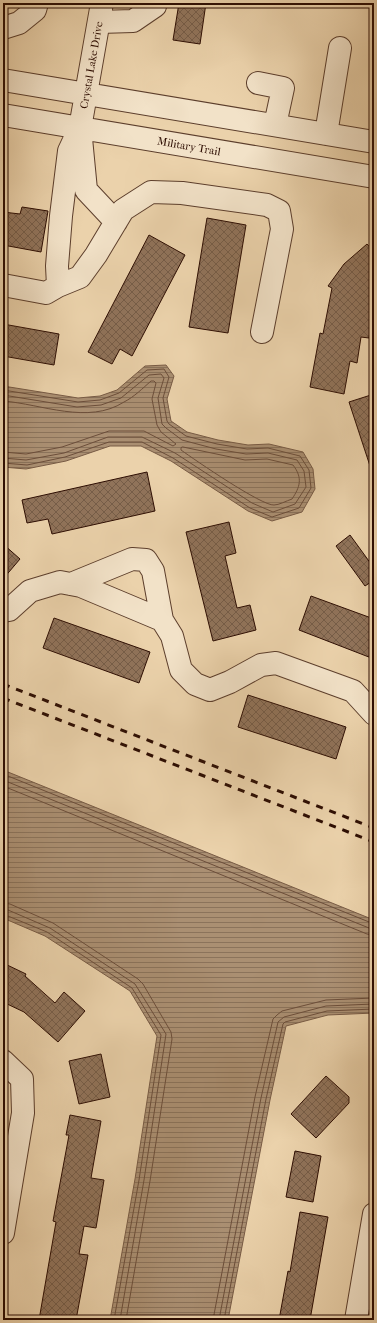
<svg xmlns="http://www.w3.org/2000/svg" width="377" height="1323" font-family="'IM FELL French Canon',serif">
<style>
.water{fill:url(#water-rules);stroke:#785b45}
.lines{fill:none;stroke-linecap:round;stroke-linejoin:round}
.shore{stroke:#6c4e3a;stroke-width:1}
.building{fill:url(#building-cross-hatch);stroke:#2d0d02}
.minor-casing{stroke:#5c3e2c;stroke-width:24}
.minor{stroke:#f2e2c8;stroke-width:22}
.rail{stroke:#2d0d02;stroke-width:3;stroke-dasharray:7 7;stroke-linecap:butt}
.labels{text-anchor:middle;stroke-width:3;stroke-linejoin:round;paint-order:stroke}
.street-label{font-size:11px;fill:#2d0d02;stroke:#f2e2c8}
</style>
<defs>
<pattern id="water-rules" width="6" height="5" patternUnits="userSpaceOnUse"><rect width="6" height="5" fill="#aa8f72"/><path d="M0 2.5h6" fill="none" stroke="#8b735b"/></pattern>
<pattern id="building-cross-hatch" width="8" height="8" patternUnits="userSpaceOnUse"><rect width="8" height="8" fill="#90735a"/><path d="M0 0l8 8M0 8l8-8" fill="none" stroke="#765d48"/></pattern>
</defs>
<rect width="100%" height="100%" fill="#ebd2ab"/>
<filter id="stains"><feTurbulence type="fractalNoise" baseFrequency=".005" numOctaves="4"/><feColorMatrix values="0 0 0 0 .2 0 0 0 0 .09 0 0 0 0 .02 0 0 0 .5 -.17"/></filter>
<radialGradient id="worn" r=".72"><stop offset=".6" stop-color="#630" stop-opacity="0"/><stop offset="1" stop-color="#630" stop-opacity=".3"/></radialGradient>
<path class="water" d="M166,365L174,376L167,399L171,421L187,432L218,440L248,445L269,444L303,452L313,469L315,489L302,512L272,521L248,511L171,461L141,446H110L66,461L26,469L3,467V386L78,398L100,396L117,390L145,366Z
M3,770L374,920V1013L328,1015L286,1026L270,1100L228,1320H110L135,1179L157,1036L130,991L45,936L3,918Z"/>
<g class="lines">
<path class="shore" d="M3,390L78,402L100,400L119,393L147,370L164,369L169,377L163,398L167,421L169,424L186,436L217,444L247,449L268,448L300,456L309,470L311,488L299,508L272,517L250,508L173,458L142,442H109L65,457L27,465L3,463
M3,395L77,407L101,405L121,398L149,375L161,374L164,378L158,398L162,424L166,428L182,440L216,449L246,454L268,453L297,460L304,471L306,487L295,504L273,512L252,503L175,453L142,437H108L64,453L26,460L3,458
M3,401C42,404 88,425 124,402C134,397 143,388 151,381H154L156,383L152,399L157,425L161,432L176,444L173,446L144,431H109L62,447L26,454L3,452
M183,447L245,460L267,459L293,465C303,478 300,487 292,499C286,501 279,505 274,505C262,506 195,460 181,450V448Z
M3,774L374,924
M3,780L369,928L374,929
M3,786L367,934L374,935
M3,903L10,904L53,923L138,979L143,984L171,1032L172,1039L150,1181L126,1320
M3,909L8,910L50,928L135,984L166,1034L144,1180L120,1320
M3,914L47,932L132,988L161,1035L139,1180L114,1320
M213,1320L255,1097L273,1019L277,1015L282,1011L326,1000L374,998
M219,1320L261,1098L278,1022L284,1017L326,1006L374,1004
M224,1320L266,1099L283,1024L285,1022L327,1011L374,1009"/>
</g>
<path class="building" d="M179,3H206L200,44L173,40Z
M22,207L48,211L41,252L3,245V212L20,214Z
M207,218L246,225L228,333L189,327Z
M149,235L185,255L132,356L120,349L112,364L88,352Z
M367,244L374,252V309L369,338L361,337L357,363L350,361L344,394L310,387L320,333L323,334L332,288L328,286L344,264Z
M3,324L59,334L54,365L3,356Z
M374,394V468L371,469L349,402Z
M147,472L155,511L52,534L48,519L27,523L22,500Z
M229,522L236,553L225,556L237,608L250,605L256,630L213,641L186,532Z
M350,535L374,568V580L365,586L336,546Z
M3,544L20,559L3,579Z
M311,596L374,619V659L299,630Z
M54,618L150,652L139,683L43,648Z
M248,695L346,727L336,759L238,727Z
M3,963L26,974L25,976L55,1003L64,992L85,1011L58,1042L24,1012L3,1002Z
M101,1054L110,1097L79,1104L69,1061Z
M326,1076L349,1097V1103L316,1138L291,1114Z
M70,1115L101,1121L91,1178L104,1180L96,1228L84,1226L79,1254L88,1255L76,1320H39L56,1222L53,1221L69,1135H66Z
M295,1151L321,1156L313,1202L286,1197Z
M300,1212L328,1217L310,1320H279L288,1271L290,1272Z"/>
<g class="lines">
<g class="minor-casing">
<path id="minor" d="M102,3L80,128L86,190L116,222
M99,22L133,21L155,6V3
M3,28L19,23L35,10L37,3
M3,80L374,142
M258,83L283,88L275,125
M3,115L374,177
M326,134L340,48
M3,285L46,293L58,286L80,277L96,255L123,210L151,192L182,193L267,205L279,211L282,229L262,332
M58,286L57,266L61,216L69,151L77,134
M71,584L132,559L146,560L153,571L162,620
M3,611L9,610L30,591L60,582L81,586L162,620L172,636L181,670L195,684L210,690L230,682L261,665L276,663L353,691L374,714
M3,1061L22,1079L23,1113L3,1233
M356,1320L374,1214"/>
</g>
<use href="#minor" class="minor"/>
<path class="rail" d="M3,684L374,828
M3,698L374,842"/>
</g>
<g class="labels">
<g class="street-label">
<text transform="translate(91 65) rotate(-80)" y="4">Crystal Lake Drive</text>
<text transform="translate(189 146) rotate(10)" y="4">Military Trail</text>
</g>
</g>
<rect width="377" height="1323" fill="none" stroke="#ebd2ab" stroke-width="16"/>
<rect x="4" y="4" width="369" height="1315" fill="none" stroke="#2d0d02" stroke-width="2"/>
<rect x="8" y="8" width="361" height="1307" fill="none" stroke="#2d0d02"/>
<rect width="100%" height="100%" filter="url(#stains)"/>
<rect width="100%" height="100%" fill="url(#worn)"/>
</svg>
